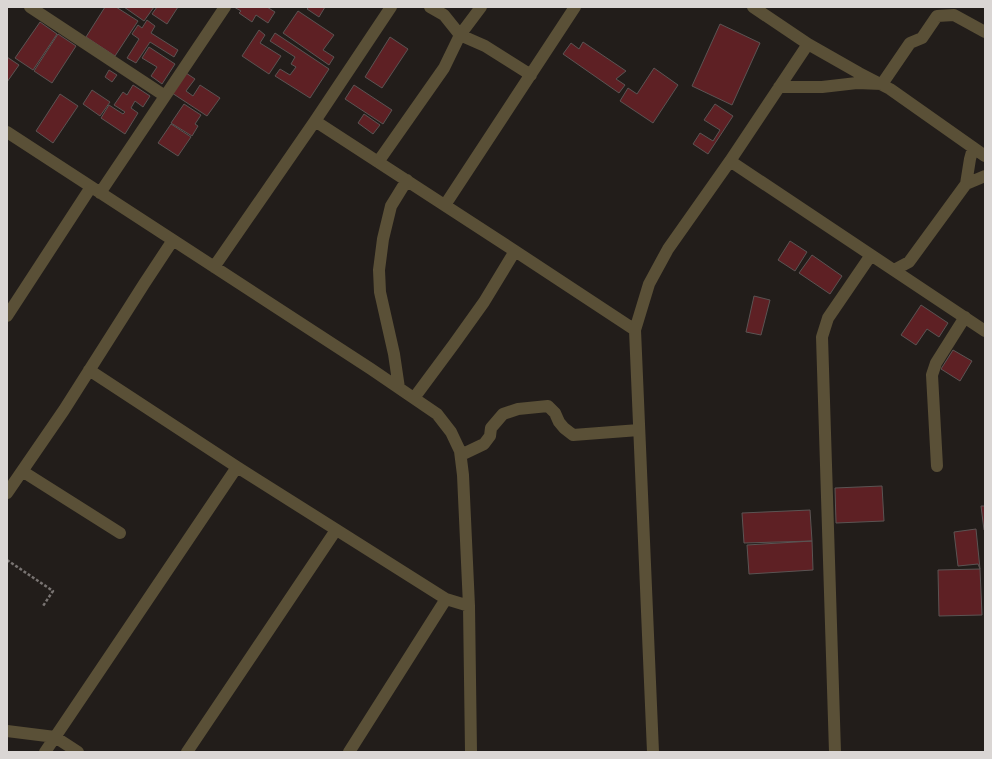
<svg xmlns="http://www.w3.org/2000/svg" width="992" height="759" font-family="Karla,sans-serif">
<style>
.building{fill:#5e2024;stroke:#5b5453}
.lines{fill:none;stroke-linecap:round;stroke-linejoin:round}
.path{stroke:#797472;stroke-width:2.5;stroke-dasharray:3 2;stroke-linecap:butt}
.street{stroke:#5a5037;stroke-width:12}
</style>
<rect width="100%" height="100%" fill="#221d1a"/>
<path class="building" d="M105,7H116L138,21L115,56L86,37Z
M124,7H154L144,21Z
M157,7H178L167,24L152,14Z
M234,7H267L275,12L268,23L256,15L252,22L239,13L241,11Z
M309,7H325L319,17L307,9Z
M298,11L334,35L323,50L334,57L329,65L283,33Z
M147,20L155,26L151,33L178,50L174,57L150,42L136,63L127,58L139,39L132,34L138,25L142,28Z
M40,22L57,34L33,70L15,58Z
M720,24L760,43L732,105L692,86Z
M259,30L265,35L260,43L281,56L269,74L242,56Z
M275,33L329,69L310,98L275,76L280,69L290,75L296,67L291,64L295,57L270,41Z
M58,34L76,46L52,83L34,71Z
M390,37L408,49L382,88L365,77Z
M583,42L626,71L616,79L625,85L619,93L563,54L571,43L579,49Z
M149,47L175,64L162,84L151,76L157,67L142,58Z
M7,57L19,65L7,82Z
M654,68L678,85L653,123L620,101L628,88L637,94Z
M109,70L117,75L112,82L105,77Z
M186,73L195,79L186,91L193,96L200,85L220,98L207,116L172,93Z
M133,85L150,96L143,107L135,101L131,108L138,113L125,134L101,118L109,105L123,114L125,112L114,105L123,92L127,95Z
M354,85L392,110L383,124L345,99Z
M92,90L110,102L100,116L83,104Z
M60,94L78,106L53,143L36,131Z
M184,104L201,115L195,124L198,126L192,136L171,123Z
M715,104L733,116L708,154L693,144L700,133L713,141L720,130L704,120Z
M364,114L380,125L373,134L358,123Z
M171,124L191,137L178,156L158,143Z
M790,241L807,252L795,271L778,260Z
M812,255L842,276L830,294L799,273Z
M754,296L770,300L761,335L746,332Z
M921,305L948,323L939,337L927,329L916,345L901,335Z
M953,350L972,361L960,381L941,369Z
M882,486L884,521L836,523L835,488Z
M981,506H985V530H984Z
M810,510L812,541L744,543L742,513Z
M976,529L980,569L978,564L958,566L954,532Z
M812,541L813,570L749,574L747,545Z
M980,569L982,615L939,616L938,570Z"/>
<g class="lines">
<path class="path" d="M7,560L53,591L43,606"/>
<path class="street" d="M30,7L165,96
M430,7L444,15L460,35L485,46L531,75
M808,44L859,73L890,89L985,156
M779,87H822L857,83L882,84L910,43L922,38L937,16L954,15L985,32
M315,121L515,251L635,330
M7,132L371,369L437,414L451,432L460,451L463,475L469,606L471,752
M730,161L985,331
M378,162L444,68L460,35L481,7
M966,184L970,159L973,148
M100,193L225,7
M445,205L575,7
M214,267L315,121L391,7
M894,270L909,262L966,184L985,176
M7,316L91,187
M89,370L237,467L446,599L469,606
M399,388L394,354L380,292L379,270L383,239L391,206L407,180
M414,398L454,344L484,302L515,251
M461,455L484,444L490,436L491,428L503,414L518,409L548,406L555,413L559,422L564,428L573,435L639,430
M937,466L932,375L936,363L965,317
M22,471L120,533
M7,493L64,410L144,284L173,240
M7,731L55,737L78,752
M45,752L237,467
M187,752L336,530
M349,752L446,599
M653,752L635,330L649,284L668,249L730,161L808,44L753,7
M835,752L822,337L828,318L871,255"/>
</g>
<rect width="992" height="759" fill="none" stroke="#dad6d4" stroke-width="16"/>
</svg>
